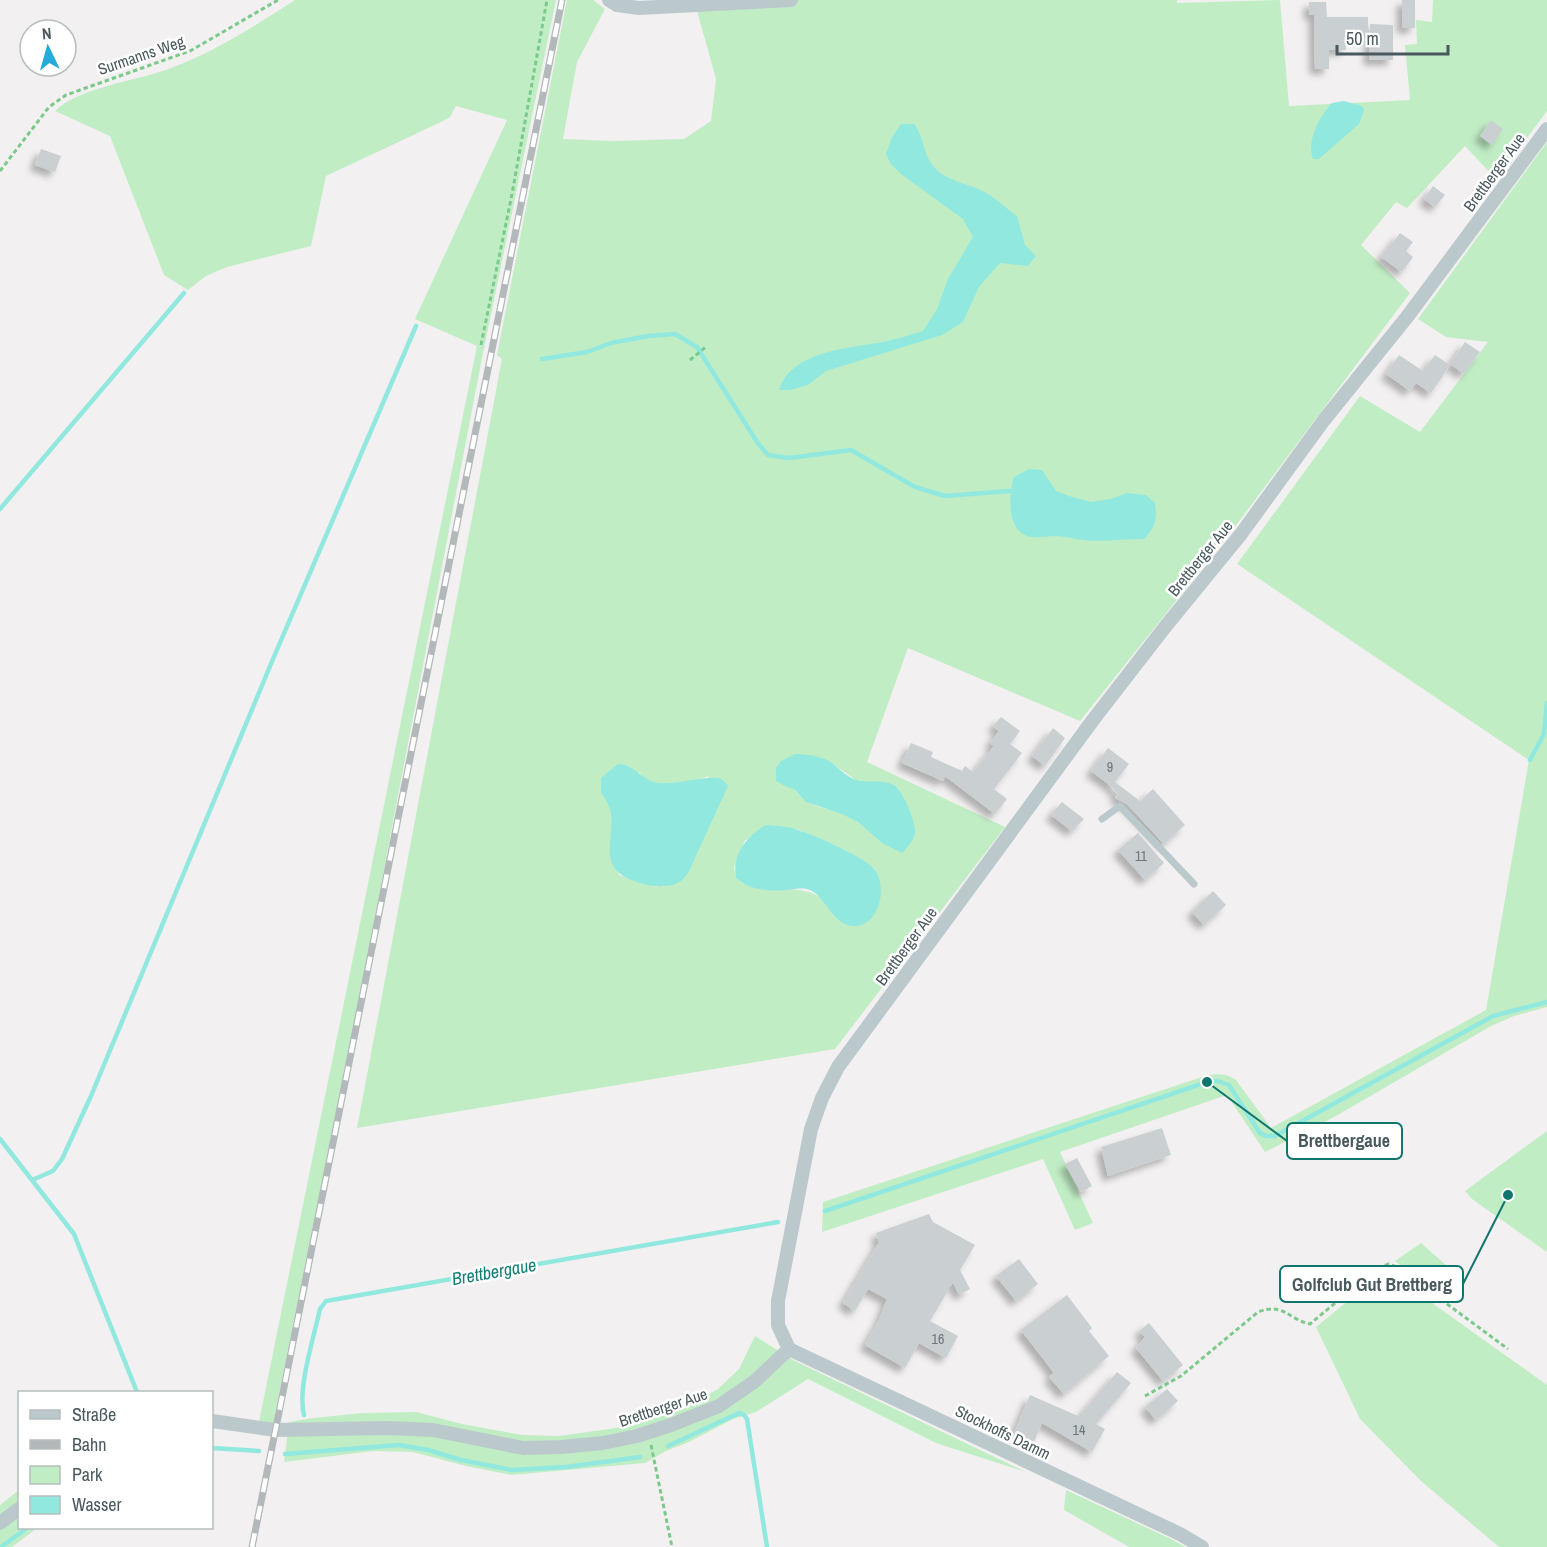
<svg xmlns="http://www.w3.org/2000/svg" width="1547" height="1547" font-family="'Archivo Narrow',sans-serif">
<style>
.green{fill:#c1edc5;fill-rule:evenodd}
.water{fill:#91e8df}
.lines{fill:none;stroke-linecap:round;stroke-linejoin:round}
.stream{stroke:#91e8df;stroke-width:4.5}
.building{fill:#cacfd2;filter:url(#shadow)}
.path{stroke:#7bca8b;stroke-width:3;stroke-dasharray:4.5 3;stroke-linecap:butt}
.service{stroke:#bcc9cc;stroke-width:7}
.minor{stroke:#bcc9cc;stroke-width:14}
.rail-casing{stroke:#b3b8ba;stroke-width:7}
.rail{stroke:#fff;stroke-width:4.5;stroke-dasharray:14;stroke-linecap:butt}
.labels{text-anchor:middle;stroke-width:5;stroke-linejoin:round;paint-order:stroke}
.number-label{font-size:14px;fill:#69767a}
.street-label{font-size:16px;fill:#49595d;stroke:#fff}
.water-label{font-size:18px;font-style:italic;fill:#137f75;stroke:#fff}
.leader{fill:none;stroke:#0f766e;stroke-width:2}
.callout-dot{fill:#0f766e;stroke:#fff;stroke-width:2}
.callout{fill:#fff;stroke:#0f766e;stroke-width:2}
.callout-label{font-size:18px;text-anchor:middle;font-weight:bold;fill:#49595d}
</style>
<defs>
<filter id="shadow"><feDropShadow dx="-5.5" dy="5.5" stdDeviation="3" flood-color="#0004"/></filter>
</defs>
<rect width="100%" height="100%" fill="#f2f0f1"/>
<path class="green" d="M295,0H556L482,358L364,973L273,1424L259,1422L477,346L415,319L507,120L456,106L450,117L443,121L326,176L311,246L227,267L206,276L188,290L164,275L110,136L55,111C79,88 133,81 166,70C211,54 255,26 295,0Z
M567,0H593L605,9L577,62L563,139L612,141L684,139L711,121L716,79L694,0H1177V3L1280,0L1289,106L1410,100L1405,45L1417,44L1416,20L1432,22L1433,0H1547V111L1496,179L1465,146L1407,208L1396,202L1361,245L1410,293L1231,532L1080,721L908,648L867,762L1005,827L835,1049L357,1128L502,359L497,355ZM827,760L856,780L885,783L882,843C870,832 858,820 843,814C820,805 811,810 794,789ZM639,772C642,776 646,780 650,782C668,788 692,782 709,776L657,887L619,875L609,802ZM797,829L846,850L875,869L818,896C792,881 760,899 736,878L734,867L745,840Z
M1547,142V1007L1514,1016L1491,1026L1336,1116L1265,1152L1227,1095L1060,1152L1093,1223L1075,1230L1043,1159L822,1232L823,1202L1202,1077C1215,1074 1224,1072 1236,1080L1271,1128L1486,1010L1529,760L1237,564L1360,396L1420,432L1488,342L1446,337L1418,319Z
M1547,1131V1252L1472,1199L1465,1191Z
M1421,1243L1447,1266L1429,1287L1395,1261Z
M1386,1270L1547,1385V1547H1499L1421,1481L1360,1419L1316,1327Z
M755,1336L795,1361L1026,1472L936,1443L808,1379L756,1412L733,1419L689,1442L666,1451L645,1463L511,1475L466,1466L413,1452L373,1451L284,1462L289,1422L313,1418L363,1413L416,1412L462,1424L522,1435L559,1436L630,1426L684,1408L718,1389L739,1369Z
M19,1490L20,1528H37L12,1547H0V1505Z
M1066,1490L1173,1540L1185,1547H1129L1064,1510Z"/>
<path class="water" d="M1344,101L1362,106L1364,110L1359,124L1319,159H1313C1306,141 1320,116 1332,103Z
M901,124H914C924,136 923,154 933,166C948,184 974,183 991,196C1000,202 1008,210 1017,216L1025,245L1036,256L1028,266L1000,263L979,287L963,322L942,335L826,371L808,385L791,390H779C791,351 849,348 883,342C897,339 910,335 923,331L937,309L948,279L973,237L963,219L901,174L890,163L886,154L892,137Z
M1029,469L1042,470L1056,491L1069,496L1091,502L1111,499L1127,493L1146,495L1155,503C1157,518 1156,527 1144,539C1124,539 1103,542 1083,540C1074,539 1065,536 1055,536C1047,536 1035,539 1027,536C1006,529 1009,493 1014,477Z
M795,754C804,754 818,756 827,760C837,765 843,775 854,779C866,784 884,778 895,786C904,793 916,822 915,833C914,841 907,847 902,853L882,843L858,822L842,814L806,802L794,789L787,787L776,781V768L781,761Z
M618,764C637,765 642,782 660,783C675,785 713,774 721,779C724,780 725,783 728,786L689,871C682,883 675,886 662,886C652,887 643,884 634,881C586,864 629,825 601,793V778Z
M766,825C777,826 788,826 798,830C814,835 866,857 875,870C888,888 879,928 852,926C831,924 826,894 807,889C801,888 794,889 788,890C769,891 751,891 736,878C732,854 746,837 766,825Z"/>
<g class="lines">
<path class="stream" d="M542,359L587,352L611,343L648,336L675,334L697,347L757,442L768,455L789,458L851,450L915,487L945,496L1010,491
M0,509L184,293
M1530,760L1544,734L1547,703
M0,1139L74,1234L137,1392
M32,1180L53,1171L62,1159L91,1096L273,659L416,326
M825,1211L1207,1082L1218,1081L1229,1085L1260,1133L1266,1136H1275L1493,1016L1547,1002
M304,1415C297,1389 314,1337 320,1309L326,1301L778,1222
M668,1446L739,1413L744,1415L747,1419L767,1547
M212,1448L259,1451
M285,1454L399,1445L428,1450L461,1460L512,1470L566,1467L640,1457
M1,1547L27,1528"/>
</g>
<path class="building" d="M1402,0H1415V28H1402Z
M1309,2H1326L1327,17H1368V34H1345L1346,50H1329V69H1315L1314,14L1309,15Z
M1370,24L1393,25V60H1369Z
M1491,120L1503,129L1492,145L1480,136Z
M41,149L61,156L55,172L35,165Z
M1433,186L1445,195L1435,207L1424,199Z
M1400,233L1413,242L1406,251L1413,257L1402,272L1381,257Z
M1465,342L1480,352L1464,374L1450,364Z
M1399,355L1423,371L1435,355L1450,365L1431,393L1416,383L1410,391L1386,374Z
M1001,717L1020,731L1010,744L1022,753L994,789L1007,799L995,814L945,776L943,781L902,763L911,743L933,752L931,757L962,771L965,766L973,772L994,746L990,743L999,731L993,726Z
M1053,728L1065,738L1045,766L1032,756Z
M1108,748L1129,764L1115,782L1140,801L1153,789L1185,825L1164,844L1127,804L1115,798L1118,794L1111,786L1091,771Z
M1062,802L1084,819L1072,831L1051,815Z
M1138,833L1164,863L1145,880L1118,850Z
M1213,891L1226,905L1204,925L1192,912Z
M1162,1128L1171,1155L1108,1176L1101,1147Z
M1077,1158L1092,1186L1081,1192L1065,1164Z
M929,1214L933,1222L975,1245L960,1270L970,1289L959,1295L953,1282L930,1321L958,1336L946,1358L919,1343L905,1368L865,1345L879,1320L887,1299L868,1289L855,1311L843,1303L879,1242L876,1233Z
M1019,1259L1038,1284L1016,1301L996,1276Z
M1067,1295L1092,1328L1089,1331L1109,1356L1064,1394L1049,1377L1054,1373L1021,1330Z
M1149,1323L1183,1365L1163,1381L1136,1348L1145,1337L1139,1331Z
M1117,1372L1131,1383L1096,1424L1105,1429L1092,1452L1042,1423L1034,1442L1014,1433L1030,1395L1085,1419L1081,1414Z
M1167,1389L1178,1401L1156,1420L1145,1407Z"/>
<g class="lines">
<path class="path" d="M0,171L49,107L66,95L190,51L278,0
M481,345L512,194L547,0
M690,360L707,346
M1145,1396L1181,1376L1258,1312C1283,1302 1288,1319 1310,1324L1377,1268L1389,1264L1397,1267L1508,1349
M651,1445L672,1547"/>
<path class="service" d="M1102,819L1120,806L1194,884"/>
<path class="minor" d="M609,0L617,5L639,8L791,0
M789,1349L778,1325V1301L811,1129L822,1098L838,1067L1093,720L1165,627L1241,534L1324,420L1407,317L1547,129
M789,1349L1180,1534L1202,1547
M212,1421L275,1430L387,1428L433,1430L523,1448L561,1447L603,1443L637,1436L671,1425L719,1406L755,1381L789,1349
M0,1523L20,1508"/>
<g class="rail-casing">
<path id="rail" d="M252,1547L562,0"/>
</g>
<use href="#rail" class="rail"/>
</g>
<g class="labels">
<g class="number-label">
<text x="1110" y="772">9</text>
<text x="1141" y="861">11</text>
<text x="938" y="1344">16</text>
<text x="1079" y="1435">14</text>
</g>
<g class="street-label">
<text transform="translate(141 55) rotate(-19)" y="6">Surmanns Weg</text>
<text transform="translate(1494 172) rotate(-54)" y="6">Brettberger Aue</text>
<text transform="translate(1200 558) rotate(-51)" y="6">Brettberger Aue</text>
<text transform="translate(906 946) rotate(-54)" y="6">Brettberger Aue</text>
<text transform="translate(663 1407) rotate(-18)" y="6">Brettberger Aue</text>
<text transform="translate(1003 1432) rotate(26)" y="6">Stockhoffs Damm</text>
</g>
<g class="water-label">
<text transform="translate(494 1272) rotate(-10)" y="6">Brettbergaue</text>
</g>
</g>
<path class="leader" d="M1207 1082L1287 1141M1508 1195L1463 1284"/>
<g class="callout-dot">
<circle cx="1207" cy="1082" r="6"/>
<circle cx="1508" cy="1195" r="6"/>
</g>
<g class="callout">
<rect x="1287" y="1123" width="115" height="36" rx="6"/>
<rect x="1280" y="1266" width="183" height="36" rx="6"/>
</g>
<g class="callout-label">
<text x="1344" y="1147">Brettbergaue</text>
<text x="1372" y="1291">Golfclub Gut Brettberg</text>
</g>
<rect x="18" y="1391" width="195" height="138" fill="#ffffff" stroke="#b6bdbe" stroke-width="1.5"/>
<rect x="30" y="1410" width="30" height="9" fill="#bcc9cc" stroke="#b6bdbe" stroke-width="1.5"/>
<text x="72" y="1421" font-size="18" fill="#49595d">Straße</text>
<rect x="30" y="1440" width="30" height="9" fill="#b3b8ba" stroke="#b6bdbe" stroke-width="1.5"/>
<text x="72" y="1451" font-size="18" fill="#49595d">Bahn</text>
<rect x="30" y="1466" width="30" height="18" fill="#c1edc5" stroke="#b6bdbe" stroke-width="1.5"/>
<text x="72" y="1481" font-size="18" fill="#49595d">Park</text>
<rect x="30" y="1496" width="30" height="18" fill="#91e8df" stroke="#b6bdbe" stroke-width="1.5"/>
<text x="72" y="1511" font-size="18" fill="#49595d">Wasser</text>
<g transform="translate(48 48) rotate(355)"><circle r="28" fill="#ffffff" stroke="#b6bdbe" stroke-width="1.5"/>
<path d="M0-4.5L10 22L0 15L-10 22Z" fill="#23abda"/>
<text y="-9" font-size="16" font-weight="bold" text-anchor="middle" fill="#49595d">N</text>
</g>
<path d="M1337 45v9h111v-9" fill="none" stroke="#49595d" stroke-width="3"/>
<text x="1346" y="45" font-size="18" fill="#49595d" stroke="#ffffff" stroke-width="4.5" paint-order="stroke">50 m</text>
</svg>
